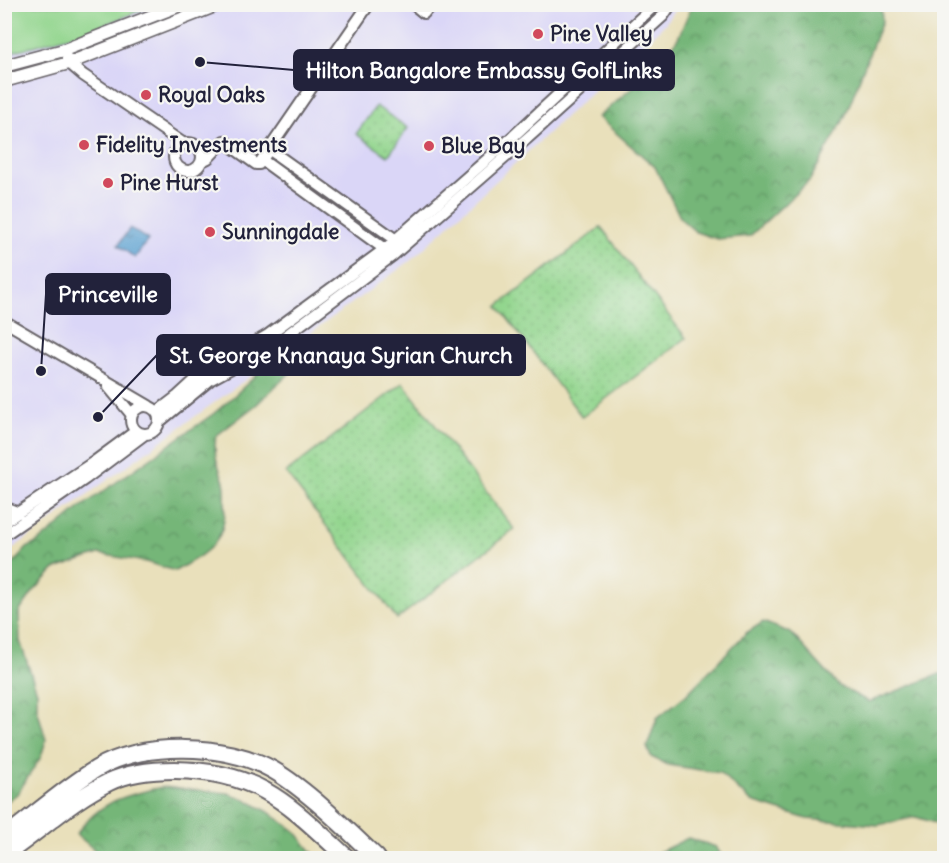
<svg xmlns="http://www.w3.org/2000/svg" width="949" height="863" font-family="Delius,sans-serif">
<style>
.built{fill:#dad6f7}
.grass{fill:#92d58d;stroke:#5a7c64;stroke-width:1.5}
.forest{fill:url(#forest-crowns);stroke:#4c6c5a;stroke-width:1.5}
.garden{fill:url(#garden-dots);stroke:#5a7c64;stroke-width:1.5}
.water{fill:url(#water-ripples);stroke:#3f6286;stroke-width:1.5}
.lines{fill:none;stroke-linecap:round;stroke-linejoin:round}
.minor-casing{stroke:#686468;stroke-width:14}
.tertiary-casing{stroke:#686468;stroke-width:15}
.primary-casing{stroke:#686468;stroke-width:20}
.minor{stroke:#fff;stroke-width:10}
.tertiary{stroke:#fff;stroke-width:12}
.primary{stroke:#fff;stroke-width:16}
.poi-dot{fill:#d1495b;stroke:#f6f6f2;stroke-width:2}
.labels{text-anchor:middle;stroke-width:4.5;stroke-linejoin:round;paint-order:stroke}
.poi-label{font-size:21px;font-weight:bold;fill:#22223b;stroke:#f6f6f2;text-anchor:start}
.leader{fill:none;stroke:#22223b;stroke-width:2}
.callout-dot{fill:#22223b;stroke:#f6f6f2;stroke-width:2}
.callout{fill:#22223b;stroke:#22223b;stroke-width:2}
.callout-label{font-size:22px;text-anchor:middle;font-weight:bold;fill:#fff}
</style>
<defs>
<pattern id="forest-crowns" width="20" height="18" patternUnits="userSpaceOnUse" patternTransform="scale(1.5)"><rect width="20" height="18" fill="#75b678"/><path d="M2 6a3 3 0 1 1 6 0M12 15a3 3 0 1 1 6 0" fill="none" stroke="#609464"/></pattern>
<pattern id="garden-dots" width="8" height="8" patternUnits="userSpaceOnUse" patternTransform="scale(1.5)"><rect width="8" height="8" fill="#92d58d"/><path d="M2 2h.1M6 6h.1" fill="none" stroke="#7eb77b" stroke-width="1.8" stroke-linecap="round"/></pattern>
<pattern id="water-ripples" width="26" height="14" patternUnits="userSpaceOnUse" patternTransform="scale(1.5)"><rect width="26" height="14" fill="#5ca1d1"/><path d="M2 4q2-2 4 0t4 0M15 11q2-2 4 0t4 0" fill="none" stroke="#4c83ab"/></pattern>
</defs>
<rect width="100%" height="100%" fill="#f6f6f2"/>
<filter id="ink" filterUnits="userSpaceOnUse"><feTurbulence type="fractalNoise" baseFrequency=".0167" numOctaves="2"/><feDisplacementMap in="SourceGraphic" scale="12" xChannelSelector="R" yChannelSelector="G"/><feConvolveMatrix kernelMatrix="1 2 1 2 8 2 1 2 1" color-interpolation-filters="sRGB"/></filter>
<filter id="wash" filterUnits="userSpaceOnUse"><feTurbulence type="fractalNoise" baseFrequency=".008" numOctaves="4" result="noise"/><feDisplacementMap in="SourceGraphic" scale="24" xChannelSelector="R" yChannelSelector="G"/><feGaussianBlur stdDeviation="1.35" result="paint"/><feColorMatrix in="noise" values="0 0 0 0 0 0 0 0 0 0 0 0 0 0 0 0 0 1.4 0 .05"/><feComposite in="paint" operator="in"/></filter>
<g filter="url(#wash)">
<rect width="100%" height="100%" fill="#e9e0bb"/>
<path class="built" d="M155,5H677L665,24L410,261L5,554V54L88,31Z"/>
<path class="grass" d="M5,5H155L88,31L5,54Z"/>
<path class="forest" d="M692,5H881L882,21L844,119L810,180L750,236L717,239L696,232L681,219L655,167L598,117L661,63L678,38Z
M315,337L321,352L293,370L256,405L216,436C213,456 218,464 224,482C226,489 225,498 225,506C226,545 205,553 175,571L146,562L99,554L55,569L33,592L19,612L20,641L37,692V708L46,740L41,757L17,794L5,803V572L27,548L41,540L81,507L213,414C249,386 270,353 315,337Z
M763,622L791,633L839,686L869,702L940,674H944V826L916,817L878,825L807,819L752,802L720,773L668,765L651,757L647,747L657,718L686,695L746,633Z
M162,787L228,793L246,800L267,811L295,831L317,858H104L76,834C101,800 123,796 162,787Z
M688,838L716,847L723,858H647Z"/>
<path class="garden" d="M376,106L408,128L388,156L356,134Z
M601,227L686,338L582,417L498,306Z
M403,383L514,529L397,619L286,473Z"/>
<path class="water" d="M130,228L148,240L135,258L118,245Z"/>
</g>
<g filter="url(#ink)">
<g class="lines">
<g class="minor-casing">
<path id="minor" d="M413,4L424,13L431,4
M67,58L69,63L83,75L184,144
M174 157a14 14 0 1 1 28 0a14 14 0 1 1-28 0Z
M270,150L399,242
M262,160L390,253
M202,161L208,158L224,141L256,164H259L369,4
M4,321L149,406
M108,386L132,415
M131 420a14 14 0 1 1 28 0a14 14 0 1 1-28 0Z
M157,412L178,396L202,374L268,335L385,249L506,143L656,4
M159,422L211,379L272,346L392,256L532,134L663,16L671,4
M4,507L19,513
M4,522L94,462L136,431
M4,535L85,479L145,434"/>
</g>
<g class="tertiary-casing">
<path id="tertiary" d="M4,66L64,50L183,4
M4,81L69,63L220,4"/>
</g>
<g class="primary-casing">
<path id="primary" d="M4,838C35,815 63,789 96,769C143,741 225,743 273,770C306,789 349,831 377,858
M4,855C40,831 70,801 109,782C130,772 152,770 175,770C260,771 289,805 347,858"/>
</g>
<use href="#minor" class="minor"/>
<use href="#tertiary" class="tertiary"/>
<use href="#primary" class="primary"/>
</g>
</g>
<g class="poi-dot">
<circle cx="538" cy="34" r="6"/>
<circle cx="146" cy="95" r="6"/>
<circle cx="84" cy="145" r="6"/>
<circle cx="429" cy="146" r="6"/>
<circle cx="108" cy="183" r="6"/>
<circle cx="210" cy="232" r="6"/>
</g>
<g class="labels">
<g class="poi-label">
<text x="550" y="41">Pine Valley</text>
<text x="158" y="102">Royal Oaks</text>
<text x="96" y="152">Fidelity Investments</text>
<text x="441" y="153">Blue Bay</text>
<text x="120" y="190">Pine Hurst</text>
<text x="222" y="239">Sunningdale</text>
</g>
</g>
<path class="leader" d="M200 62L294 70M41 371L46 294M98 417L157 355"/>
<g class="callout-dot">
<circle cx="200" cy="62" r="6"/>
<circle cx="41" cy="371" r="6"/>
<circle cx="98" cy="417" r="6"/>
</g>
<g class="callout">
<rect x="294" y="50" width="380" height="40" rx="6"/>
<rect x="46" y="274" width="124" height="40" rx="6"/>
<rect x="157" y="335" width="368" height="40" rx="6"/>
</g>
<g class="callout-label">
<text x="484" y="78">Hilton Bangalore Embassy GolfLinks</text>
<text x="108" y="302">Princeville</text>
<text x="341" y="363">St. George Knanaya Syrian Church</text>
</g>
<rect width="949" height="863" fill="none" stroke="#f6f6f2" stroke-width="24"/>
</svg>
